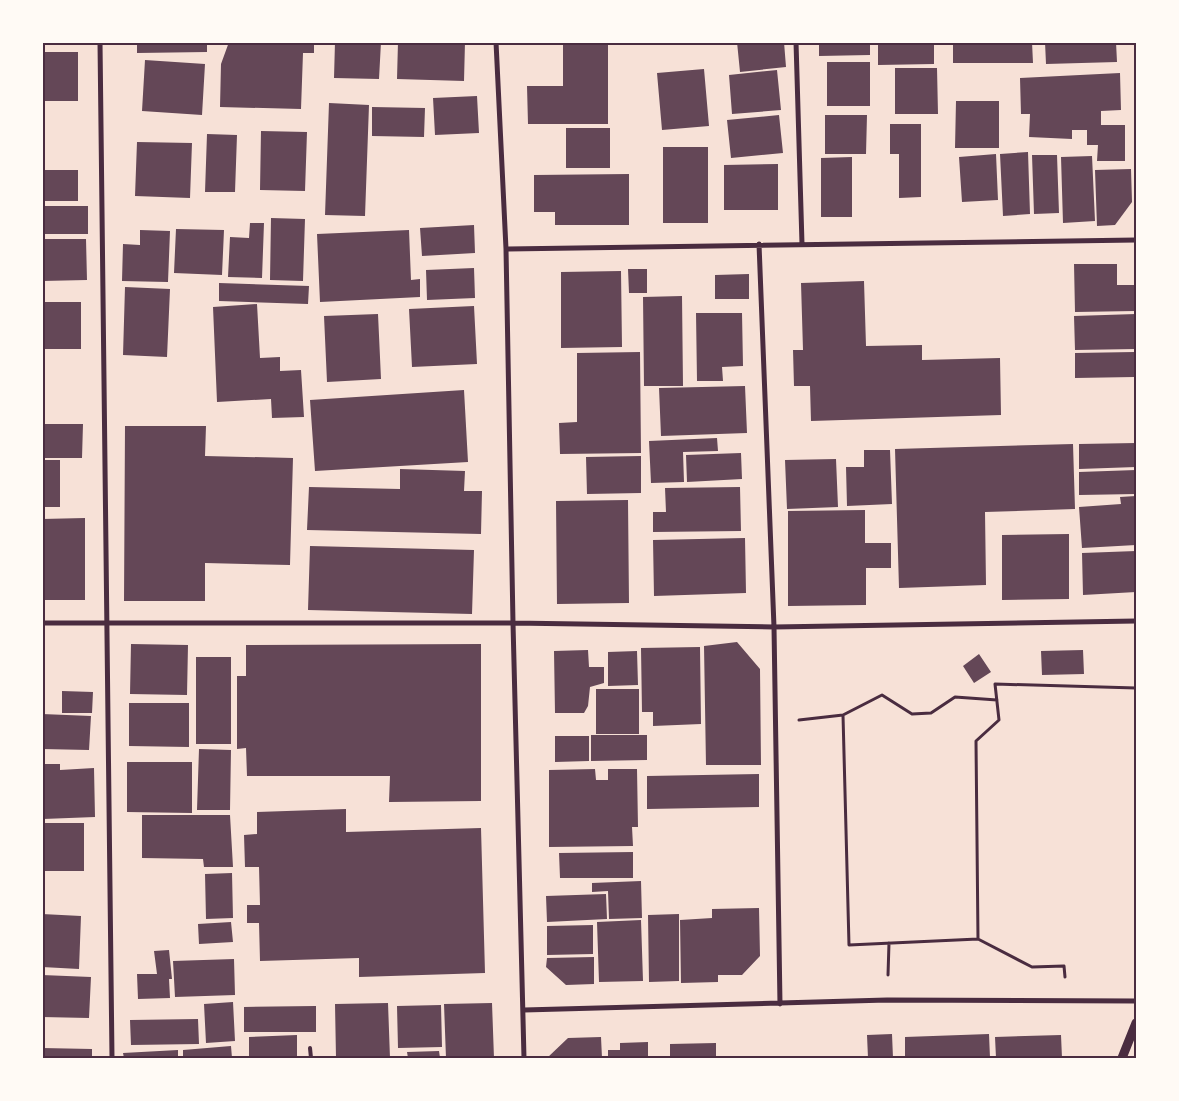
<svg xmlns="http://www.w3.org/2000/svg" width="1179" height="1101" font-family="Karla,sans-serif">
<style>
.building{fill:#644757}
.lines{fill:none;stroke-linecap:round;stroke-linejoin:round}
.path{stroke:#4a2c40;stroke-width:3}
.service{stroke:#4a2c40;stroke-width:4}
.minor{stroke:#4a2c40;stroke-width:5}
.tertiary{stroke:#4a2c40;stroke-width:9}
.neatline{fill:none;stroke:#4a2c40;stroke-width:2}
</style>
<rect width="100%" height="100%" fill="#f7e1d7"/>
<path class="building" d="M137,42H207V52L137,53Z
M229,42H314V53H303L301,109L220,107L221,64Z
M335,42H381L379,79L334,78Z
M398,42H465L464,81L397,79Z
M563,42H608V124H528L527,86H563Z
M737,42H784L786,67L740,72Z
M819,42H870V55L819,56Z
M878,42H934V64L878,65Z
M953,42H1032L1033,63H953Z
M1045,42H1116L1117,62L1046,64Z
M42,52H78V101H42Z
M145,60L205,64L202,115L142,111Z
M827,62H870V106H827Z
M895,68H937L938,114H895Z
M704,69L709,126L662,130L657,73Z
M777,70L781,110L732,114L729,75Z
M1120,73L1121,110L1101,111V125H1125V161H1097L1098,145H1087V130H1072V139L1029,137L1030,114H1021L1020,78Z
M477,96L479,133L435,135L433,98Z
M956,101H999V148H955Z
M329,103L369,105L365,216L325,215Z
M372,107L425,108L424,137L372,136Z
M779,115L783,153L731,158L727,120Z
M825,115H867L866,154H825Z
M890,124H921V197L899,198V154H890Z
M566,128H610V168H566Z
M261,131L307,132L305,191L260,190Z
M207,134L237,135L235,192H205Z
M137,142L192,143L190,198L135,196Z
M663,147H708V223H663Z
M1028,152L1030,214L1003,216L1000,154Z
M996,154L998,200L962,202L959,157Z
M1032,155H1057L1059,213L1034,214Z
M1092,156L1095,221L1063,223L1061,157Z
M852,157V217H821V158Z
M778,164V210H724V165Z
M1131,169L1132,202L1115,225L1097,226L1095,170Z
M42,170H78V201H42Z
M629,174V225H555V212H534V175Z
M43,206H88V234H43Z
M271,218L305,219L303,281L270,280Z
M250,223H264L262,278L228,277L230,237L249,238Z
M474,225L475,253L422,256L420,228Z
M176,229L224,230L222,275L174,273Z
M140,230L170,231L168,282L122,281L123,244L140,245Z
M409,230L411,280L420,279V297L320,302L317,234Z
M43,239H86L87,280L42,281Z
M1074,264H1117V285H1135V311L1075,312Z
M474,268L475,298L427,300L426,270Z
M628,269H647V293H629Z
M621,271L622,347L561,348V272Z
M749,274V299H715V275Z
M864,281L866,346L922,345V360L1000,358L1001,415L811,421L810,386H794L793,350H803L801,283Z
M219,283L309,286L308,304L219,301Z
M125,287L170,289L167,357L123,355Z
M682,296L683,386H644L643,297Z
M42,302H81V349H42Z
M257,304L260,358L280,357V371L301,370L304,417L272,418L271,399L217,402L213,307Z
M474,306L477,364L412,367L409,309Z
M696,313H742L743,366L722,367L723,381H697Z
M378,314L381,379L327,382L324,316Z
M1136,314V349L1075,350L1074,316Z
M640,352L641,453L560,454L559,423L577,422V353Z
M1134,352V377L1075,378V353Z
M745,386L747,433L661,436L659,388Z
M464,390L468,462L315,471L310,400Z
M42,424H83L82,458H42Z
M125,426H206L205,456L293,458L290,565L205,563V601H124Z
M717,438L718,451L683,452L684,482L651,483L649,441Z
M1136,443V467L1079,469V444Z
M1073,444L1075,509L985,512L986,585L899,588L895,449Z
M864,450H890L892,504L847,506L846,467H864Z
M741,453L742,479L687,482L686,455Z
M641,456V493L587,494L586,457Z
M836,459L838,507L787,509L785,460Z
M42,460H60V507H42Z
M400,469L465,471L464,491H482L481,534L307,530L309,487L400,489Z
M1136,470V494L1079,495V472Z
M740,487L741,531L653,532V512H666L665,488Z
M1136,496V545L1082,548L1079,507L1121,504L1120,497Z
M628,500L629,603L557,604L556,501Z
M865,510V543H891V568H866V605L788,606V511Z
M85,518V600H42V519Z
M1069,534V599L1002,600V535Z
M745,538L746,593L654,596L653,540Z
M310,546L474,550L472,614L308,610Z
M1136,551V592L1083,595L1082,553Z
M737,642L760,669L761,765H706L704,646Z
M131,644L188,645L187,695L130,694Z
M481,644V801L389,802L390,776H247L246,748L237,749V676H246V645Z
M700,647L701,724L653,726V712H642L641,648Z
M588,650L589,667H604V683L590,687L588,706L584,713H555L554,651Z
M1083,650L1084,674L1042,675L1041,651Z
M637,651L638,685L608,686V652Z
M979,654L991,672L974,683L963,666Z
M196,657H231V744H196Z
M596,689H639V734H596Z
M62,691L93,692L92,713H62Z
M129,703H189V747L129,746Z
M42,714L91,716L89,750L42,749Z
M591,735H647V760L591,761Z
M555,736H589V761L555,762Z
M199,749L231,750L230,810H197Z
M127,762H192V813L127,812Z
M42,764H60V770L94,768L95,817L43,819Z
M595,769L596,780H608V769H637L638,827H632L633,846L549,847V770Z
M759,774V807L647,809V776Z
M346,809V832L481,828L485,973L359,977V958L260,961L259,923H247V905H260L259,867H245L244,835L257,834V812Z
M142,815H230L233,867H204L203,859L142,858Z
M45,823H84V871H45Z
M633,852V878H560L559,853Z
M232,873L233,918L206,919L205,874Z
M641,881L642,918L609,919L608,891L592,892V883Z
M606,894L607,919L547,922L546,896Z
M759,908L760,956L742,975H718V982L681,983L680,920L712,918V909Z
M42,914L81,916L79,969L42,967Z
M679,914V981L649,982L648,915Z
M641,920L643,981L599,982L597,922Z
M231,922L233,942L199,944L198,924Z
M593,925V954L547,955V926Z
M169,950L172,979H169L170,998L138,999L137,974H157L154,951Z
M594,957V984L566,985L546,967L547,958Z
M234,959L235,995L175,997L173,961Z
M42,975L91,977L89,1018L42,1017Z
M233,1002L235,1041L206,1043L204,1004Z
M388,1003L390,1058H336L335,1004Z
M492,1003L494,1058H446L444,1004Z
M441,1005L442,1047L398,1048L397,1006Z
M316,1006V1032H244V1007Z
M198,1019L199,1044L131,1045L130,1020Z
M892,1034L893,1058H868L867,1035Z
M989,1034L990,1058H905V1037Z
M297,1035V1058H249V1037Z
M1061,1035L1062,1058H996L995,1037Z
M601,1037L602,1058H547L568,1038Z
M648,1042V1058H608V1050H620V1043Z
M716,1043V1058H670V1044Z
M231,1046L232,1058H183V1050Z
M42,1048L92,1049V1058H42Z
M178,1050V1058H124L123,1053Z
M439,1051L440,1058H408L407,1052Z"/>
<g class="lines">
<path class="path" d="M799,720L843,715
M978,939L849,945L843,715L882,695L912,714L931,713L955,697L997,700
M888,975L889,943
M1065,977L1064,966L1032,967L978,939L976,741L999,720L995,684L1136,688"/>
<path class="service" d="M310,1048L311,1058"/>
<path class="minor" d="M100,42L112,1058
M496,42L506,249L513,623L524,1058
M796,42L802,244
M759,244L774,627L780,1004
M506,249L1136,240
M42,623H513L774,627L1136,621
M524,1010L887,1000L1136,1001"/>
<path class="tertiary" d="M1122,1058L1136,1023"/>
</g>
<rect width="1179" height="1101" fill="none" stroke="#fffaf5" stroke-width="88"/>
<rect x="44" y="44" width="1091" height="1013" class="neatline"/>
</svg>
